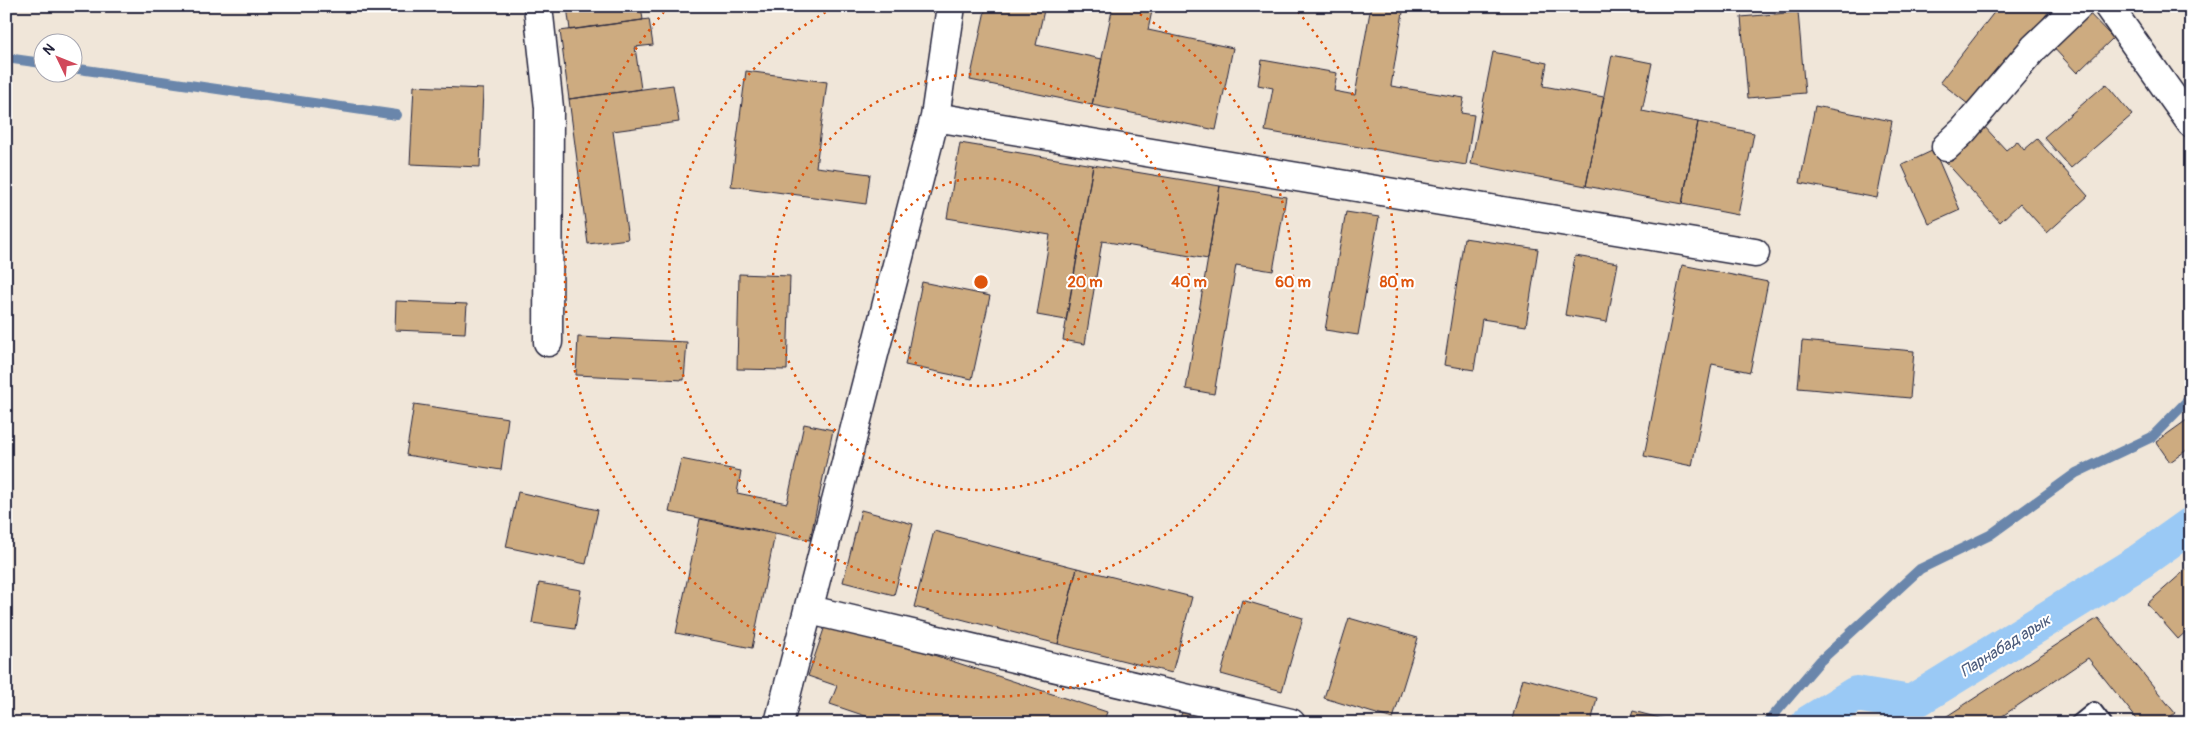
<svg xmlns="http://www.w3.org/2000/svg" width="2197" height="729" font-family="Pangolin,sans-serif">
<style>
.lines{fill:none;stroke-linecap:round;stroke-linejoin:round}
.stream{stroke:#6a86ab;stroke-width:10}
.canal{stroke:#9ac9f5;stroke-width:36}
.building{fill:#cdab80;stroke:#22223b}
.service-casing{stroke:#22223b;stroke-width:18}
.minor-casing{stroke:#22223b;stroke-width:31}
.service{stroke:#fff;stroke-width:14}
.minor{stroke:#fff;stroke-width:28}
.ring{fill:none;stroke:#de560e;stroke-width:2.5;stroke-dasharray:2.5 5}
.labels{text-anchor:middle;stroke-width:4;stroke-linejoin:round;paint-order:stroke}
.water-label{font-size:16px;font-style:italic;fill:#4c5c7c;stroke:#fff}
.centre{fill:#de560e;stroke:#fff;stroke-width:2.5}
.ring-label{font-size:15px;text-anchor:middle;font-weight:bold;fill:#de560e;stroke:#fff;stroke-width:4;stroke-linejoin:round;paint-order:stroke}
</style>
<rect width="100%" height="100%" fill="#f0e6d9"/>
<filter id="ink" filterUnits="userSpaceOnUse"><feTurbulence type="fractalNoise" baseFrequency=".02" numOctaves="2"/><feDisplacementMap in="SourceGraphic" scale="10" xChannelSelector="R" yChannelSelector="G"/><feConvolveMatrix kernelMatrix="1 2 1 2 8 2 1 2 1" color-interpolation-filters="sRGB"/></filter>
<g filter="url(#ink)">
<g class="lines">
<path class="stream" d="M6,58L42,63
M72,68L397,115
M1767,723L1820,661L1920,569L1990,535L2076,473L2152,437L2191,397"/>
<path class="canal" d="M1809,723L1856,694L1911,703L2139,562L2191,525"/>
</g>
<path class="building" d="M567,6H641L643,20L570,30Z
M986,6H1045L1036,45L1102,59L1092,105L970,80Z
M1113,6H1153L1148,30L1233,48L1216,130L1092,105Z
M1371,6H1404L1391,86L1464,98L1461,113L1474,115L1466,165L1265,131L1273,88L1258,85L1262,60L1337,73L1334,91L1355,95Z
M1999,6H2053L1973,108L1940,82Z
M2085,9L2113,38L2077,73L2050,44Z
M1798,12L1805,93L1748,98L1741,17Z
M649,19L653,45L635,47L641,89L569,99L560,31Z
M1493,52L1547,63L1543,86L1604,97L1586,186L1471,164Z
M1612,55L1652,63L1642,111L1698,122L1682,204L1586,186Z
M746,71L827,82L816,167L870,174L866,204L731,186Z
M2106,84L2132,115L2071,168L2044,137Z
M673,85L679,122L613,131L628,239L588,244L569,99Z
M414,86L483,89L480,167L410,164Z
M1815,106L1892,121L1877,198L1800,183Z
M1698,122L1754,133L1738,215L1682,204Z
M1983,125L2006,150L2017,141L2024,150L2037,139L2088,196L2047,233L2020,203L2000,222L1944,160Z
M960,143L1093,165L1066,320L1037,315L1050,235L947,218Z
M1934,150L1960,210L1929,224L1902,165Z
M1093,165L1220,186L1208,259L1102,241L1085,344L1063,340Z
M1220,186L1286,197L1273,271L1236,265L1214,394L1186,389Z
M1346,212L1379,217L1358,335L1325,330Z
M1464,238L1538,249L1526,326L1482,319L1474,370L1444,365Z
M1575,256L1618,263L1607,322L1565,315Z
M1682,265L1768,282L1750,372L1712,364L1692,466L1644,456Z
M739,274L790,276L787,370L737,369Z
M922,282L990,296L972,379L905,365Z
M396,301L467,304L465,333L395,330Z
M578,337L687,342L684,380L576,375Z
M1802,341L1914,351L1910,398L1798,388Z
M414,404L508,418L501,470L406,455Z
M2191,417V447L2170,462L2156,442Z
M804,424L833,430L810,540L669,512L681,459L741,471L737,493L787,503Z
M518,492L598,510L586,564L506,547Z
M861,510L913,524L894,595L843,582Z
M700,519L775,534L752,648L676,633Z
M934,531L1077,568L1058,644L914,607Z
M2191,565V627L2178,639L2147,604Z
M1077,568L1192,597L1172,673L1058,644Z
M539,583L581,590L575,629L532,623Z
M1242,600L1303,618L1282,691L1221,674Z
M1349,618L1418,638L1393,719L1324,698Z
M2098,618L2175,713L2163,723H2140L2088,658L1992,723H1907L1944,718Z
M827,620L1107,712L1103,723H886L830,704L837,686L808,676Z
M1523,678L1597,698L1591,723H1511Z
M1184,707L1221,723H1178Z
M1633,711L1678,723H1629Z"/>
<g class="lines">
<g class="service-casing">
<path id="service" d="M2078,723L2094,710L2104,723"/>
</g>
<g class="minor-casing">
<path id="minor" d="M538,6L549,108L548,342
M2108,6L2191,123
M935,117L1755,253
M1946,147L1963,131L2034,48L2078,6
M810,610L1291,723
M779,723L935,117L951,6"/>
</g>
<use href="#service" class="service"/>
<use href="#minor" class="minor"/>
</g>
</g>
<g class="ring">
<circle cx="981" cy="282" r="104"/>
<circle cx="981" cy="282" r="208"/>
<path d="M1127 7A312 312 0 1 1 835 7"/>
<path d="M1293 6A416 416 0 1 1 669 6"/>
</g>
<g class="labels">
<g class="water-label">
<text transform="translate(2005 645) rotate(-32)" y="6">Парнабад арык</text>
</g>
</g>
<circle cx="981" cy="282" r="8" class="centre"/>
<g class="ring-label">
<text x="1085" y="287">20 m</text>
<text x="1189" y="287">40 m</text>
<text x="1293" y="287">60 m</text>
<text x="1397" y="287">80 m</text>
</g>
<rect width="2197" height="729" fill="none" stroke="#fff" stroke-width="25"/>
<rect x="12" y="12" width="2172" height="704" fill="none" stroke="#22223b" stroke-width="2" filter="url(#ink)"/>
<g transform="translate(58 58) rotate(313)"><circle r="24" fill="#ffffff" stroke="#a7a7b1"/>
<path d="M0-4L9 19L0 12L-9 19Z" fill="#d1495b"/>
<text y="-8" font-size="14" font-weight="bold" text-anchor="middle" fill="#22223b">N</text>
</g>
</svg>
